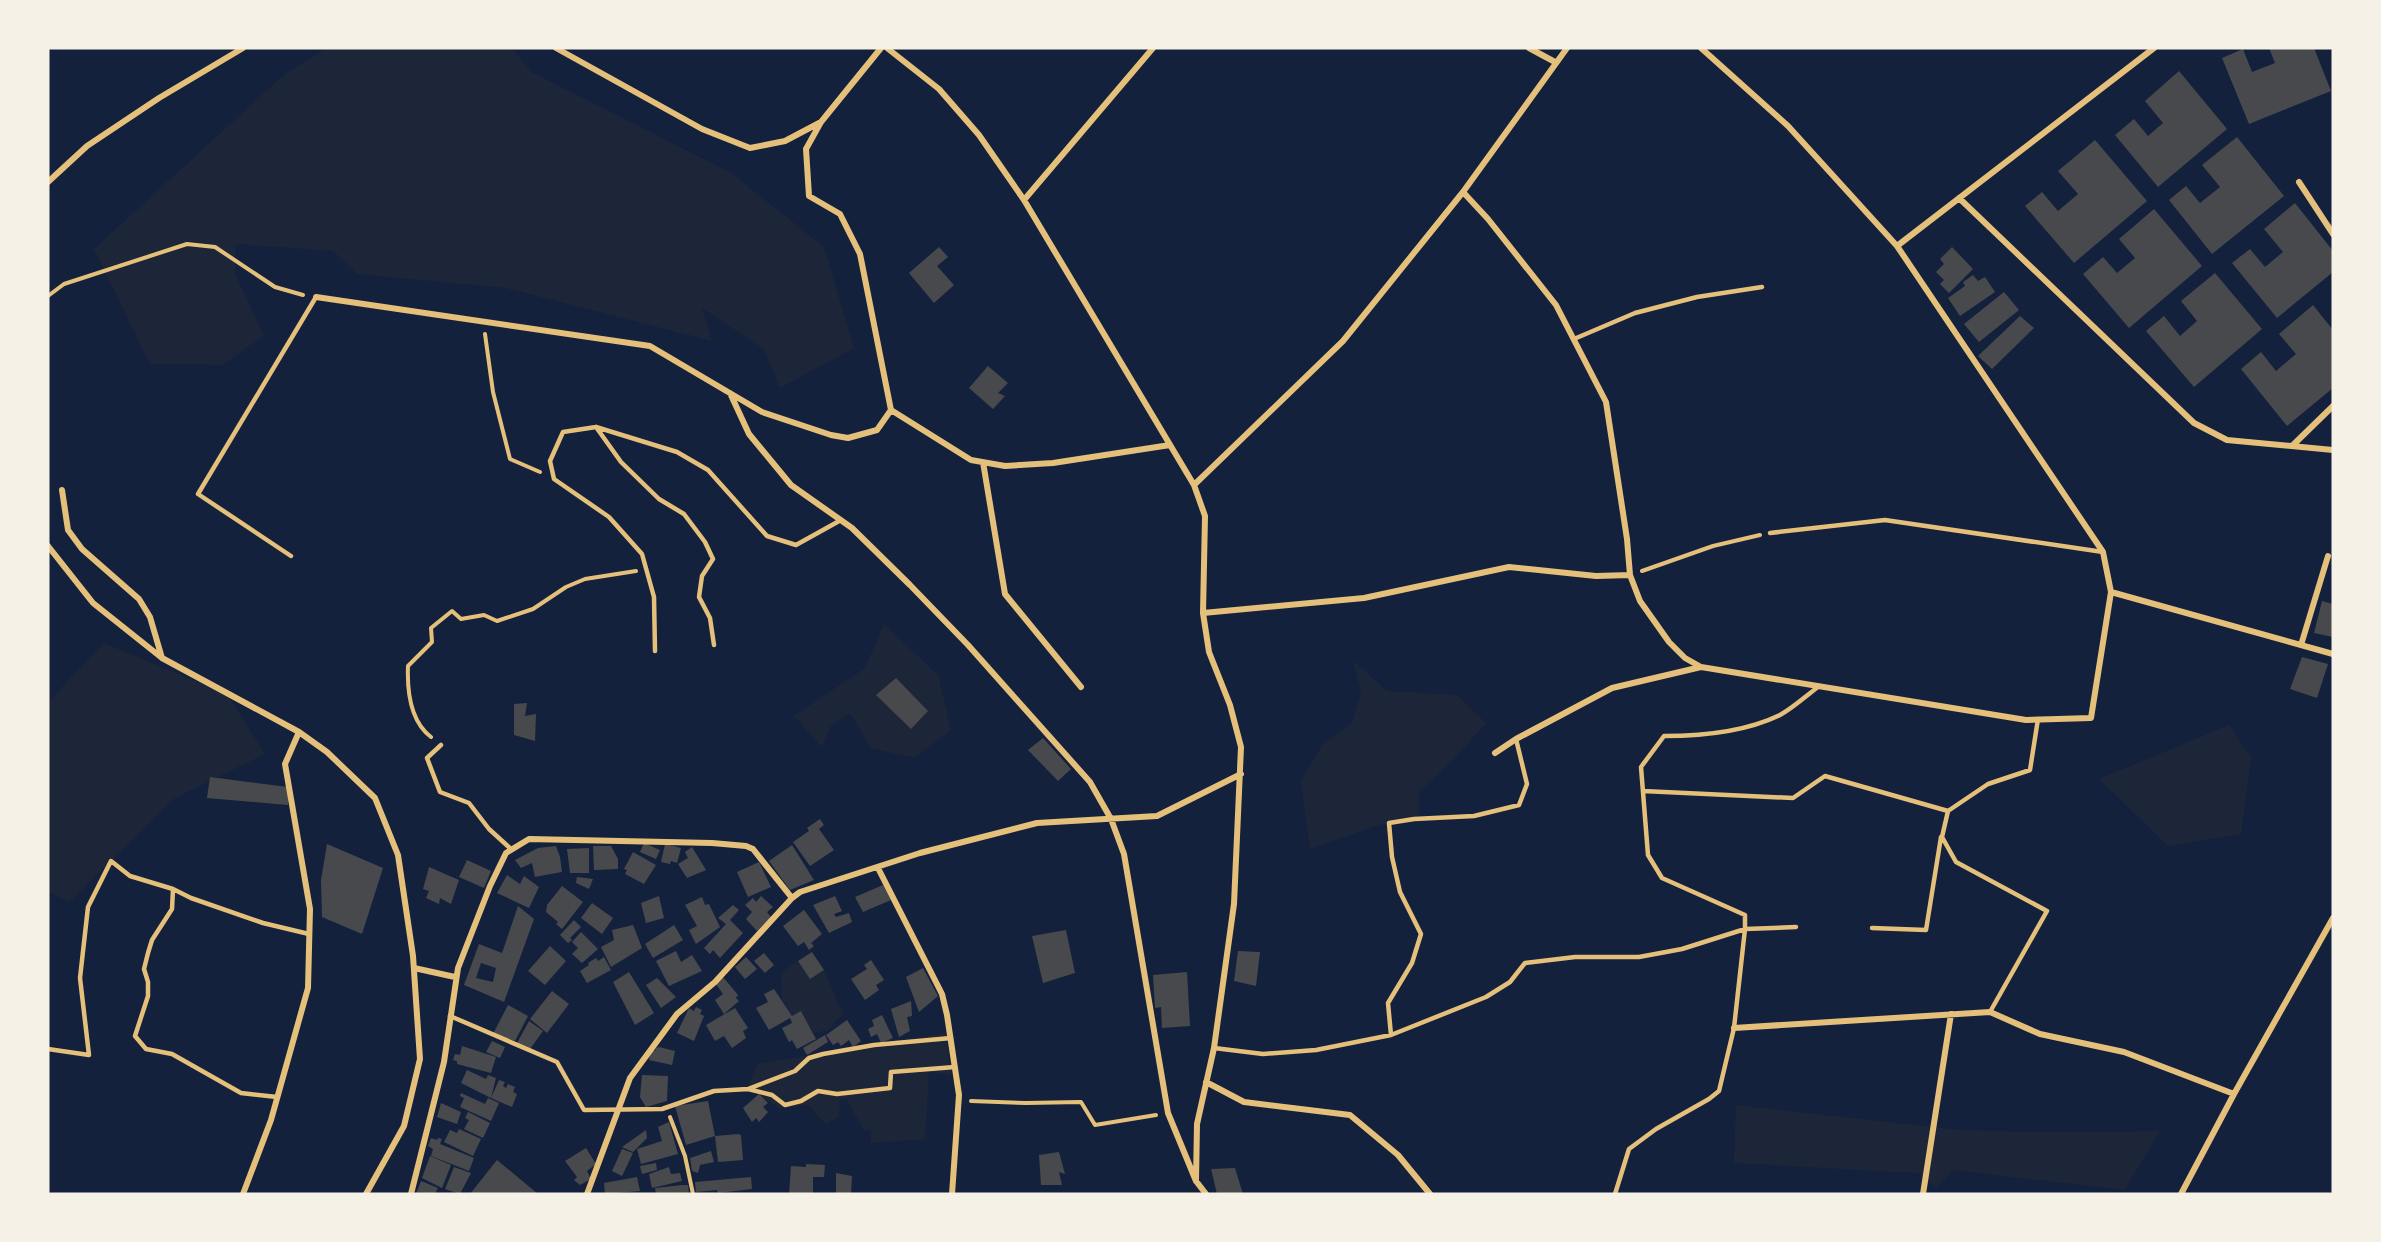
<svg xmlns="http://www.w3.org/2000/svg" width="2381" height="1242" font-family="Jost,sans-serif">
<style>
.green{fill:#1d2539}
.building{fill:#48494c;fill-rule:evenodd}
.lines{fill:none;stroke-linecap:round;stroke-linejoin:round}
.path{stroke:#e5c07b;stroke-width:4}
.service{stroke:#e5c07b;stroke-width:4.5}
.minor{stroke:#e5c07b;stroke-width:6}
</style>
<rect width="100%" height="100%" fill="#14213d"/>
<path class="green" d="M327,48H512L531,72L730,172L824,247L854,348L780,388L764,349L702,308L712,341L506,288L357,274L333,251L236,244L235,274L264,335L223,365L150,364L94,249L286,73Z
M884,624L938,675L951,730L914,758L871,748L850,713L830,727L822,747L794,716L865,668Z
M104,643L227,694L265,754L175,798L69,902L48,892V702Z
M1353,660L1387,691L1457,695L1486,723L1453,760L1419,792V815L1376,826L1310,849L1301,782L1322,745L1352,723L1361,693Z
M2229,725L2251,757L2241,834L2168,846L2099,779Z
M798,961L810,979L824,970L843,1014L828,1030L814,1033L801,1011L793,1017L782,999L781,973Z
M946,1033L951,1075L929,1072L925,1139L871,1143L870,1130H864L846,1099H840L839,1116L826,1125L808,1105L779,1108L748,1089L757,1064Z
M1736,1105L1960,1130L2034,1132L2160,1131L2125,1190L1953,1170L1936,1188L1918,1173L1734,1163Z"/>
<path class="building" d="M2269,48H2314L2331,91L2249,124L2222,58L2243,49L2252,72L2275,63Z
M2179,71L2227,129L2158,187L2115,135L2134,119L2148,136L2163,123L2145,101Z
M2237,137L2284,196L2212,254L2169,200L2186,186L2200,203L2220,187L2202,165Z
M2095,140L2147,201L2074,263L2025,206L2042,192L2058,211L2078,194L2058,171Z
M2295,203L2333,251V272L2277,318L2232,263L2250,249L2265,267L2283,252L2264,229Z
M2154,209L2202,266L2129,328L2083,274L2103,257L2117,273L2135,258L2119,239Z
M939,247L948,257L937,266L954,285L934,303L909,273Z
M1952,247L1973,269L1949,293L1940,284L1944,280L1936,272L1944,264L1940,259Z
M2215,273L2262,329L2194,387L2146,331L2164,316L2180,336L2197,321L2181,301Z
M1973,275L1978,281L1985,277L1995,292L1960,316L1948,298L1965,286L1963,282Z
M2004,292L2019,310L1979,342L1964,324Z
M2313,305L2333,330V388L2287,426L2241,369L2261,352L2276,371L2296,354L2279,334Z
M2020,316L2034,328L1992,369L1978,356Z
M988,366L1008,383L998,393L1005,396L993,409L969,388Z
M2322,601L2333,604V637L2314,633Z
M2302,657L2328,664L2317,698L2290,689Z
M896,678L928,711L911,729L876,695Z
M527,703L525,716L536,714L535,741L514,735V704Z
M1043,738L1071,769L1058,781L1028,750Z
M210,777L288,787V805L207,798Z
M820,819L824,825L819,829L834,850L810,866L793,842L809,831L807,828Z
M644,843L660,850L656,859L640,852Z
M327,844L383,868L362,934L322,917L321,880Z
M665,844L681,848L677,863L671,861L670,864L661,862Z
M792,845L814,880L790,890L769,861Z
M556,846L560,857L562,872L535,877L532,863L521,868L515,860L538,848Z
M593,846H611L618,859V869L594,870Z
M692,847L706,870L687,878L678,864L688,858L685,852Z
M589,848V873H570L567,849Z
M633,852L656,865L644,884L625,874L627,870L624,869Z
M467,860L491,871L484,888L459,877Z
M759,862L771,887L748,897L737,872Z
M429,867L459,880L451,904L440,898L439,904L426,898L429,891L423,889Z
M507,875L520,884L524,876L539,887L529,908L497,893Z
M577,877L593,879L589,889L576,883Z
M883,885L891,900L863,912L855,897Z
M562,886L583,902L562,929L556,924L558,922L546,912L547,905Z
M659,896L664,918L646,923L641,903Z
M761,896L773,907L767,912L771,917L757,931L746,919L752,912L745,905L753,898L756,902Z
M835,896L842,911L834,914L836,917L849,913L852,922L829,933L813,905Z
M702,897L705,905L709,904L720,927L696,944L689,930L697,926L685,905Z
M592,903L613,918L602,934L581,918Z
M733,905L739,910L730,920L743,933L720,958L713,950L710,954L704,948L726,924L718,918Z
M518,906L534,919L504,1002L464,985L479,944L502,953ZM481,963L496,968L493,982L476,978Z
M804,910L822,934L811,943L814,946L809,950L804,942L798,946L783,926Z
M574,920L581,927L570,938L572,940L568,943L560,935Z
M633,925L642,948L611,967L601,947L614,940L612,930Z
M674,925L683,940L653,958L645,944Z
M1066,930L1075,973L1043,983L1032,936Z
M581,932L598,949L582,963L572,954L578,948L572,942Z
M550,946L566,961L545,985L528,971Z
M676,951L681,962L692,955L702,971L669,986L656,961Z
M1238,951L1260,952L1256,986L1234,981Z
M812,952L824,970L810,979L798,961Z
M764,953L774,965L765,973L754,961Z
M604,957L611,970L587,983L580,971L589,965L588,963L596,958L598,961Z
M746,957L757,969L745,979L735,967Z
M871,960L884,980L876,985L879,990L865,1000L851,979L867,969L864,965Z
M923,968L938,996L919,1012L906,977Z
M629,972L654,1013L635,1025L613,982Z
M1187,972L1190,1026L1162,1028L1161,1007L1155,1008L1153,975Z
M723,977L738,995L736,998L739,1001L724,1014L715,1000L723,994L715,983Z
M657,978L676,997L661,1008L646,985Z
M774,989L792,1016L801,1011L816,1039L797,1049L792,1040L789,1042L782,1028L792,1023L790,1018L769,1030L756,1008L768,1002L764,994Z
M552,991L569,1004L547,1033L530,1019Z
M911,1001L912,1016L907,1017L910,1031L899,1037L891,1009Z
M508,1005L528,1016L515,1041L493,1034Z
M696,1007L702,1010L700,1014L704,1016L694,1041L677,1033L689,1008L694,1011Z
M735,1008L748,1028L743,1031L746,1038L732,1048L724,1036L715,1041L706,1025Z
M882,1015L893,1038L881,1043L877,1034L871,1037L868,1029L874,1026L872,1020Z
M847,1020L861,1041L853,1047L849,1040L841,1046L838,1042L833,1045L826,1035Z
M529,1021L543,1031L530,1049L517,1043Z
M825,1035L828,1042L807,1055L803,1048Z
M492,1041L505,1047L500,1058L486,1052Z
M462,1046L496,1057L491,1073L457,1064V1061L453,1060L455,1054L460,1055Z
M659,1047L675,1051L672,1065L649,1060L651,1050L655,1051L656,1048Z
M467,1070L486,1079L488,1075L496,1078L491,1098L499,1080L505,1082L503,1086L506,1088L508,1084L515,1087L513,1092L517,1094L512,1107L491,1098L461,1083Z
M642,1075L668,1076L667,1101L646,1107L640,1097Z
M461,1093L485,1104L488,1098L499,1103L491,1121L460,1107L464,1098L460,1096Z
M759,1094L768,1103L763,1107L768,1112L759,1122L756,1118L752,1122L743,1108Z
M708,1101L715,1136L686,1145L675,1106Z
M441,1103L461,1112L457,1124L437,1117Z
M468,1112L490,1123L483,1138L464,1129L469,1120L465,1118Z
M669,1122L678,1154L641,1164L637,1149L662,1141L658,1127Z
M459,1129L481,1139L473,1156L444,1142L450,1130L457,1133Z
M646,1130L647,1138L633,1152L622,1147Z
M738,1134L741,1135L743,1160L718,1162L715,1136Z
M431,1138L437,1140L438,1138L442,1139L440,1144L474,1158L469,1171L431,1156L433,1149L428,1146Z
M586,1148L596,1164L587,1171L591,1179L580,1185L574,1180L577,1177L565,1161Z
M622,1149L633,1153L622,1176L612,1171Z
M711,1151L714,1162L700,1165L698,1173L692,1171L690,1158Z
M1059,1152L1065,1174L1059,1172L1062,1185H1041L1039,1155Z
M430,1156L451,1165L442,1188L422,1178Z
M497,1160L538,1194H470Z
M656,1163L657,1170L642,1174L640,1166Z
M806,1164L825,1165L824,1177H813V1194H789L791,1166L806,1167Z
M454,1167L471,1173L460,1194L445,1189Z
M669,1167L671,1174L680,1173L682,1181L652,1188L649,1174Z
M1235,1168L1243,1194H1217L1211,1169Z
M836,1173L852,1176L851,1194H836Z
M637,1177L640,1191L605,1194L604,1183Z
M751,1177L752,1189L718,1193L717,1190L696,1192L695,1182Z
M421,1181L438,1188L435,1194H416Z
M682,1185H688L689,1194H656L655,1188Z"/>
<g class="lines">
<path class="path" d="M48,296L64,284L187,244L215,247L275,287L303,295
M485,334L493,392L510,459L540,472
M1642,571L1713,546L1760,535
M431,737C410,721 407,691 408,666L432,642L431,628L452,611L461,619L484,615L497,621L533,609L566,587L585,579L636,571
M971,1101L1026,1103L1081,1102L1095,1125L1156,1115
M670,1117L685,1156L693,1194"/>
<path class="service" d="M1574,339L1635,313L1697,297L1762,287
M596,427L621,462L659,499L684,514L705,542L713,559L702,576L699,597L710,618L714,645
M1770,533L1885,520L2103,552
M291,556L198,494L316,297
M655,651L654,597L642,554L609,517L554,479L550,461L563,432L596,427L677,452L708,470L767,536L796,545L841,520
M441,745L427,758L440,792L469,803L489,829L511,849
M1643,791L1793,798L1825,776L1948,811
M173,889L172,909L152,940L148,953L144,969L148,982V996L135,1036L146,1049L172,1054L241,1093L277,1097
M1872,928L1926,930L1941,837
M1990,1012L2047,911L1956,862L1942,837L1948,811L1988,784L2030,770L2038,719
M450,1016L557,1062L584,1110L662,1109L714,1091L748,1089L772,1095L785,1105L801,1101L818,1091L837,1094L890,1088L891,1072L955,1067
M1391,1035L1388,1003L1412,963L1421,934L1400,892L1392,857L1389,823L1414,819L1474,816L1519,805L1527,784L1516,739
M1214,1048L1263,1054L1316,1050L1391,1035L1486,997L1510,982L1525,963L1575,957H1639L1682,949L1745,929L1796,927
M48,1049L89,1055L80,978L88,907L111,861L130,876L173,889L191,898L263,923L309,934
M748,1089L795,1071L809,1058L823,1054L874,1045L951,1038
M1615,1194L1629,1149L1656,1129L1709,1099L1719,1091L1734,1028L1745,929V915L1662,878L1648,855L1641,767L1664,736C1703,736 1745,732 1780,715C1793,708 1806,696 1818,687"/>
<path class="minor" d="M556,48L702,129L750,148L785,141L821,122L881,48
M887,48L939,89L979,135L1024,200L1194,485L1205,516L1203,613L1209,652L1230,705L1241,747L1234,904L1214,1048L1197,1124L1196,1181
M1529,48L1555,62
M1701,48L1788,126L1897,246L2103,552L2111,592L2333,654
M821,122L806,149L809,196L840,214L860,254L891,410
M48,182L87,146L159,98L243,48
M2299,182L2333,234
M1463,192L1488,219L1556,305L1606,402L1627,539L1630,575L1640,601L1669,642L1685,658L1701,667L2026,720L2091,718L2111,592
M1959,198L2194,423L2227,440L2333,450
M1024,200L1153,48
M1897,246L2154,48
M316,297L650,346L762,412L831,435L848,438L877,430L891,410
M730,393L749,434L791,485L852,528L910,585L968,645L1090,782L1111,819L1124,854L1168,1113L1196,1181L1206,1194
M891,410L971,460L1005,466L1053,463L1170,445
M2292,446L2333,406
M983,462L1005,594L1081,687
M1194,485L1343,341L1463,192L1567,48
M62,490L68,530L82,549L139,599L150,617L162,658
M48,546L93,603L162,658L299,732L327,752L375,798L398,855L413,956L420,1059L404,1126L366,1194
M1203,613L1364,598L1509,567L1596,576L1630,575
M2301,645L2328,556
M1495,753L1516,739L1612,688L1701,667
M878,868L942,994L947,1015L959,1095L952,1194
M414,968L455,977
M1734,1028L1990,1012L2040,1034L2124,1052L2234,1094
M1206,1082L1244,1102L1350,1115L1398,1155L1430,1194
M243,1194L271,1120L308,988L310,909L285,764L299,732
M411,1194L444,1062L458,968L490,886L506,853L529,839L712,843L746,846L753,849L792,898
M587,1194L630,1078L677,1014L715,982L792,898L800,892L920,853L1037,823L1157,816L1241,774
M1923,1194L1951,1014
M2181,1194L2234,1094L2333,918"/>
</g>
<rect width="2381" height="1242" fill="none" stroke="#f6f1e7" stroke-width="99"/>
</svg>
